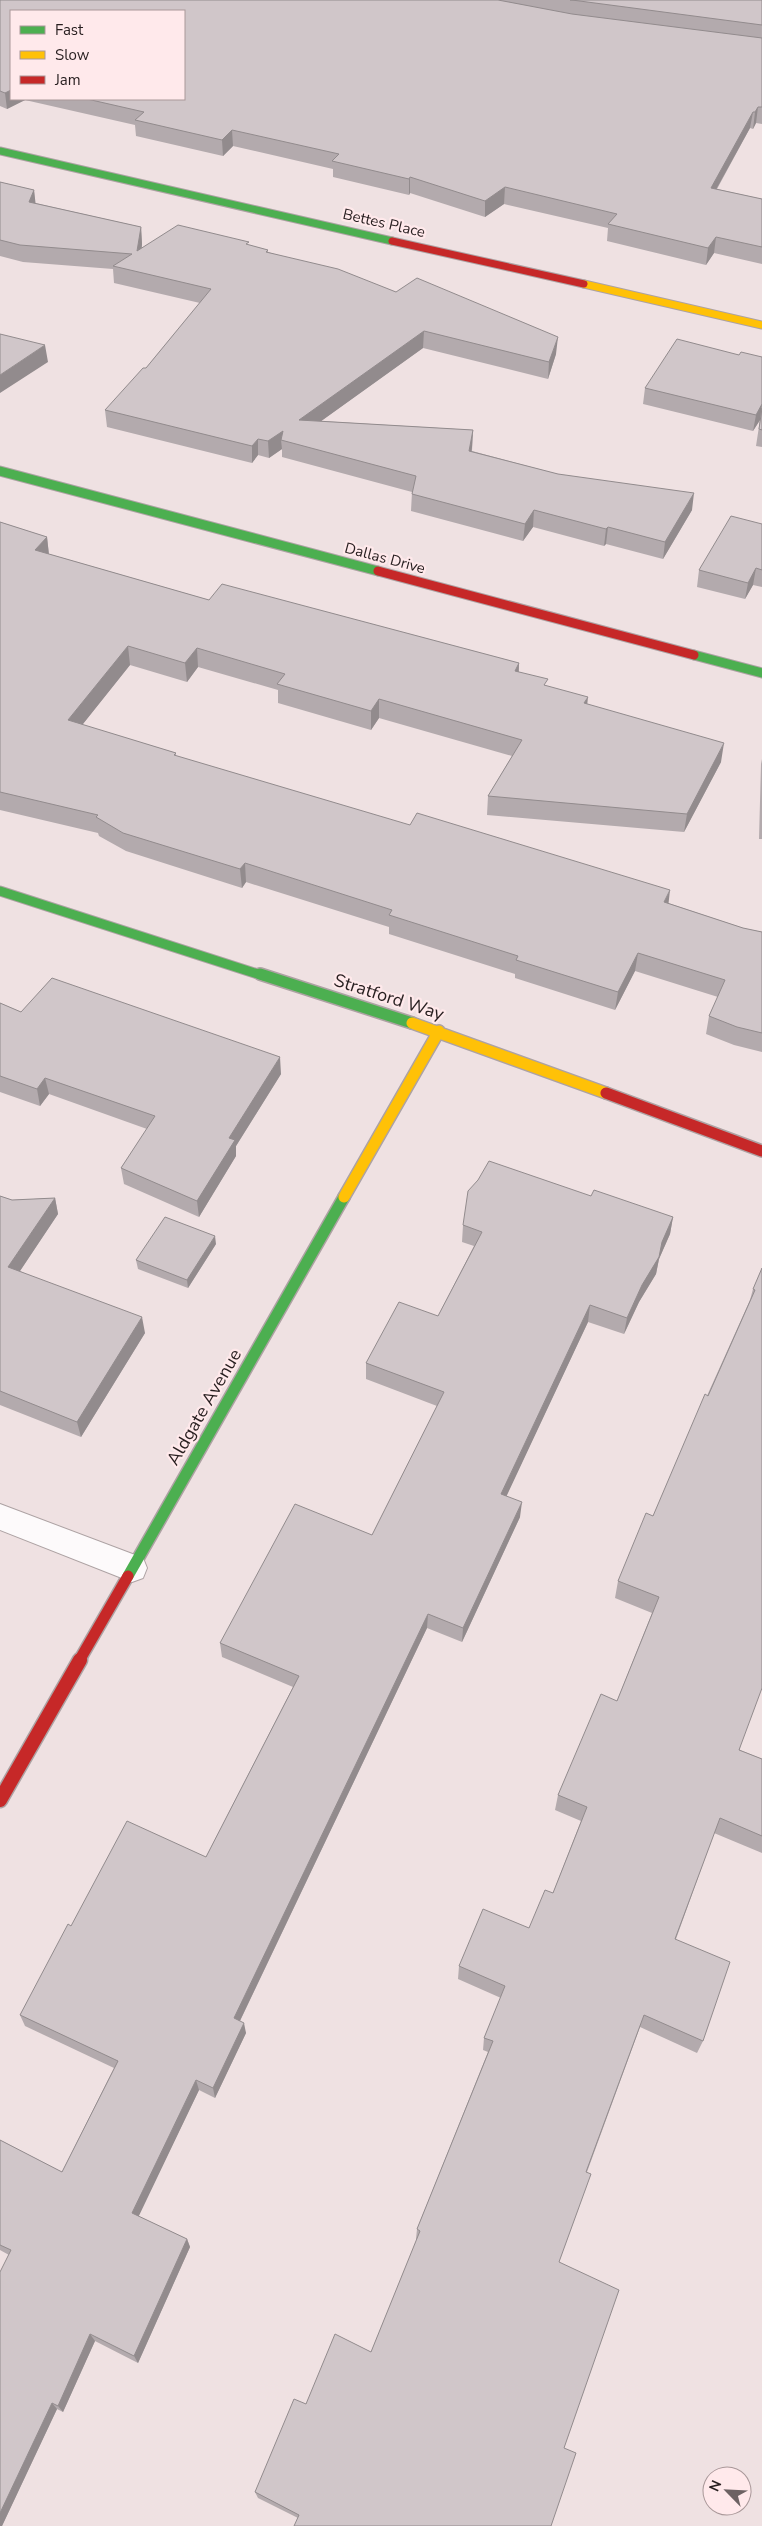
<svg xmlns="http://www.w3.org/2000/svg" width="762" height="2526" font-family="'Nunito Sans',sans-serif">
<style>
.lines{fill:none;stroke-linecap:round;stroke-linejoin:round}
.street-casing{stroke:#ada2a3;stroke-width:2}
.fast-far2-casing{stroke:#ada2a3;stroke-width:9}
.fast-far1-casing{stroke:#ada2a3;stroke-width:11}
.fast-casing{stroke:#ada2a3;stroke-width:14}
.slow-far1-casing{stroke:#ada2a3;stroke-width:9}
.slow-casing{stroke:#ada2a3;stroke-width:14}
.jam-far3-casing{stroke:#ada2a3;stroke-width:9}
.jam-far2-casing{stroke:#ada2a3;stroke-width:11}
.jam-far1-casing{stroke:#ada2a3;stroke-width:14}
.jam-casing{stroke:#ada2a3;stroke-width:17}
.street{fill:#fdfafb;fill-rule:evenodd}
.fast-far2{stroke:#4caf50;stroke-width:7}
.fast-far1{stroke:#4caf50;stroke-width:9}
.fast{stroke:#4caf50;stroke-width:11}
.slow-far1{stroke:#ffc107;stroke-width:7}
.slow{stroke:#ffc107;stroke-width:11}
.jam-far3{stroke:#c62828;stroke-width:7}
.jam-far2{stroke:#c62828;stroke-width:9}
.jam-far1{stroke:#c62828;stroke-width:11}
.jam{stroke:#c62828;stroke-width:14}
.wall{fill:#b3aaad;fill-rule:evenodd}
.shaded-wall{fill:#928b8d}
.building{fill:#d0c6c9;stroke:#928b8d}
.labels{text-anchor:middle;stroke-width:4.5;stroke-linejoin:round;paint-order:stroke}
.far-street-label{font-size:15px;fill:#271e1f;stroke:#ffe9eb}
.street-label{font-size:18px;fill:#271e1f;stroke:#ffe9eb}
</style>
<rect width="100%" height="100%" fill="#efe1e2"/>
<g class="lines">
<g class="street-casing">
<path id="street" d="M0,1504L143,1558L147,1568L143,1578L132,1582L0,1530Z"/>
</g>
<g class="fast-far2-casing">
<path id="fast-far2" d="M0,151L392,241"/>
</g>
<g class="fast-far1-casing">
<path id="fast-far1" d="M0,471L378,571
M694,655L762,673
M0,891L264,976"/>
</g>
<g class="fast-casing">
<path id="fast" d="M260,974L412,1023
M128,1576L344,1197"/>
</g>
<g class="slow-far1-casing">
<path id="slow-far1" d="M584,284L762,325"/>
</g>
<g class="slow-casing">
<path id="slow" d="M412,1023L606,1093
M344,1197L439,1031"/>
</g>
<g class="jam-far3-casing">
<path id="jam-far3" d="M392,241L584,284"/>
</g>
<g class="jam-far2-casing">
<path id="jam-far2" d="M378,571L694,655"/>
</g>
<g class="jam-far1-casing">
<path id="jam-far1" d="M606,1093L762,1151
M79,1661L128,1576"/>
</g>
<g class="jam-casing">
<path id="jam" d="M0,1800L80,1660"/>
</g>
<use href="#street" class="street"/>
<use href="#fast-far2" class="fast-far2"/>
<use href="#fast-far1" class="fast-far1"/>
<use href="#fast" class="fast"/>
<use href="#slow-far1" class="slow-far1"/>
<use href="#slow" class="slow"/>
<use href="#jam-far3" class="jam-far3"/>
<use href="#jam-far2" class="jam-far2"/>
<use href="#jam-far1" class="jam-far1"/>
<use href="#jam" class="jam"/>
</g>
<path class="wall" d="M0,0H762V124L756,123L753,129L750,128L717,189L762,199V264L714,253L706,265L607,241L608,228L504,204L485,217L410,193L409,195L333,177V169L233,146L223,156L136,136L135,125L25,100L7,109L0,106ZM11,11L184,99H11Z
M0,182L34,190L35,203L141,227L142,244V248L249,245L268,250V252L396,292L556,354L548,379L423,348L321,421L473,430L472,451L692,510L663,559L606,544L604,546L533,527L523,541L411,511L412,492L282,457V449L269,458L258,455L252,463L107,427L105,410L146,368L200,303L114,283L113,269L23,262L0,256Z
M739,355L762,357V447L756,446L760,420L753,431L643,404L645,388Z
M0,522L47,537L49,554L209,600L519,663V672L547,686L587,704L721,762L684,832L487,815L488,796L512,756L379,718L371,730L278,703V690L198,667L187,682L130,665L82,725L176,753V756L668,903L743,928L762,932V1052L734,1045L706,1034L709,1016L718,997L635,971L615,1010L515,978V974L389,934V927L246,882L242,888L126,851L99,836L98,833L0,810Z
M762,524V587L753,585L745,599L697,587L699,570Z
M762,759V839H759L761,764Z
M0,1003L21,1012L281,1074L236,1146V1156L199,1217L124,1184L121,1168L147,1129L49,1094L40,1106L0,1092Z
M0,1196L12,1200L55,1198L58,1214L20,1271L145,1333L81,1437L0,1405Z
M591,1196L673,1217L670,1234L659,1259L656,1274L639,1302L624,1334L588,1322L506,1496L520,1517L462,1642L427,1628L240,2021L246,2033L215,2098L199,2090L138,2216L187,2239L190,2247L138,2363L95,2341L63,2412L57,2409L2,2526H0L9,2255L0,2250V2140L62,2172L114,2068L25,2026L20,2015L71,1926L206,1857L293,1687L222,1657L220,1643L372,1535L437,1406L366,1379V1363L438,1316L474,1246L462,1242L463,1225Z
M216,1244L188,1288L138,1269L136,1260Z
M762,1268L740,1750L762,1759V1853L714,1833L676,1939L703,2041L697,2053L640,2027L587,2172L298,2518L258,2498L255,2492L306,2404L371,2352L417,2240L416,2239L417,2229L488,2052L483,2050L484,2038L501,1998L458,1979L459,1966L529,1928L553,1893L581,1821L555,1810L558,1795L617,1701L652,1613L615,1598L618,1581L653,1516L750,1300L753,1289Z"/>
<path class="shaded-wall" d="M11,90V99H25V100L7,109L5,93Z
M758,107L756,123L753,129L755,112Z
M753,112L750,128L708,204L711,188Z
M232,130L233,146L223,156L222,140Z
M410,177V193L409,195V179Z
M505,187L504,204L485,217V201Z
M34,190L36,207L29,202Z
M141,227L142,244L139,267L137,251Z
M716,237L714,253L706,265L708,248Z
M424,331L423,348L299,437V420Z
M558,337L556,354L548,379L549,362Z
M45,345L48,362L0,393V375Z
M762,404L760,420L753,431L756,415Z
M473,430L472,447L469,468V451Z
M283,431L281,440L282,449L269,458L268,441Z
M258,439V455L252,463V446Z
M694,493L692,510L663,559L665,542Z
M534,510L533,527L523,541L525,524Z
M608,527L606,544L604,546L606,529Z
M47,537L49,556L35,550Z
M756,568L753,585L745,599L748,583Z
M128,646L130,665L71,739L68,720Z
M197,648L198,667L187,682L185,663Z
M519,663L518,682L515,671Z
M588,697L586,716L584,703Z
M379,699V718L371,730V711Z
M724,743L721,762L684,832L687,814Z
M245,863L246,882L242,888L240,869Z
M670,890L668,908L664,902Z
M638,953L635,971L615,1010L618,992Z
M280,1057L281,1074L236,1146V1156L199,1217L197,1201L229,1138Z
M45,1078L49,1094L40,1106L37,1089Z
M55,1198L58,1214L12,1283L8,1267Z
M673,1217L670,1234L659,1259L656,1274L639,1302L624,1334L627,1318Z
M215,1236L216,1244L188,1288L187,1280Z
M590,1305L588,1322L500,1510L501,1494Z
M142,1317L145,1333L81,1437L77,1422Z
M522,1502L520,1517L462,1642L463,1628Z
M428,1614L427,1628L236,2029L234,2018Z
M244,2023L246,2033L215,2098L213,2088Z
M196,2080L199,2090L136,2222L132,2213Z
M187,2239L190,2247L138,2363L134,2356Z
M90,2334L95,2341L63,2412L58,2406Z
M52,2403L57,2409L2,2526H0V2513Z"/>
<path class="building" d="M0,0H498L572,14L762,38V107H758L755,112H753L711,188L762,199V247L716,237L708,248L608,224L617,214L505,187L485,201L410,177L409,179L332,161L339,154L232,130L222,140L135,120L144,112L87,99H184V11H11V90L5,93L0,91Z
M570,0H762V25L572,0Z
M0,182L34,190L29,202L141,227L137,251L178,225L249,242L246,244L268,250L266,252L338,269L396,292L417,278L558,337L549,362L424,331L299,420L473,430L469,451L558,474L694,493L665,542L608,527L606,529L534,510L525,524L412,494L416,476L281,440L283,431L268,441L258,439L252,446L105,410L143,368H146L211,289L113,266L132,254L20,245L0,240Z
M0,334L45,345L0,375Z
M677,339L739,355L741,352L762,357V404L756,415L645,388Z
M762,408V430L759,429Z
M731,516L762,524V570L756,568L748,583L699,570Z
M0,522L47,537L35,550L209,600L222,584L519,663L515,671L548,679L544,685L588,697L584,703L724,743L687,814L488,796L522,740L379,699L371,711L277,684L285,674L197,648L185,663L128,646L68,720L176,753L174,755L410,825L417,813L670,890L664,902L743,928L762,932V1033L737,1027L709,1016L725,980L638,953L618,992L516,960L518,956L389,915L392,910L245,863L240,869L123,833L96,817L98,815L0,792Z
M52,978L280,1057L229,1138L235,1140L197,1201L121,1168L155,1116L45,1078L37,1089L0,1076V1003L21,1012Z
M489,1161L591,1196L594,1190L673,1217L662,1242L659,1257L642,1285L627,1318L590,1305L501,1494L522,1502L463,1628L428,1614L234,2018L244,2023L213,2088L196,2080L132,2213L187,2239L134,2356L90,2334L58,2406L52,2403L0,2513V2272L11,2250L0,2245V2140L62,2172L118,2061L20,2015L68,1924L71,1926L127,1821L206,1857L299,1676L220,1643L295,1504L372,1535L444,1392L366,1363L399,1302L438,1316L482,1232L463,1225L468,1191L478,1180Z
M0,1196L12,1200L55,1198L8,1267L142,1317L77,1422L0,1391Z
M165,1217L215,1236L187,1280L136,1260Z
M762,1268V1688L739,1750L762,1759V1836L720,1818L675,1939L730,1962L703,2041L644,2015L586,2172L591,2174L559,2262L619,2290L564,2448L576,2453L551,2526H294L299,2515L255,2492L294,2399L306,2404L335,2334L371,2352L420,2231L417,2229L493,2041L484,2038L505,1986L459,1966L483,1909L529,1928L545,1890L553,1893L587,1807L558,1795L601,1694L617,1701L659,1597L618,1581L646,1513L653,1516L705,1394L708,1396L755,1290L753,1289Z"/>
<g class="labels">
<g class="far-street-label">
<text transform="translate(384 223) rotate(13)" y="5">Bettes Place</text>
<text transform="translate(385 558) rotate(15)" y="5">Dallas Drive</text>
</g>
<g class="street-label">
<text transform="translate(389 997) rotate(18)" y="6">Stratford Way</text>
<text transform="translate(204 1407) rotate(-60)" y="6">Aldgate Avenue</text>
</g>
</g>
<rect x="10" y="10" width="175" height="90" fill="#ffe9eb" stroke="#a99899"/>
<rect x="20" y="26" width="25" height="8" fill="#4caf50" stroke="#a99899"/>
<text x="55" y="35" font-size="15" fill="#271e1f">Fast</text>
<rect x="20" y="51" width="25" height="8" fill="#ffc107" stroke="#a99899"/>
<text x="55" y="60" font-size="15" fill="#271e1f">Slow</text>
<rect x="20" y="76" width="25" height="8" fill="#c62828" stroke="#a99899"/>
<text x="55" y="85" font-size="15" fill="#271e1f">Jam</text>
<g transform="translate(727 2491) rotate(294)"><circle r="24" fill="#ffe9eb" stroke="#a99899"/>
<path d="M0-4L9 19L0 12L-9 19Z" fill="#6d6263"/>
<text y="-8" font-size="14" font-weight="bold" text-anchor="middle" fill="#271e1f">N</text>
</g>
</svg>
